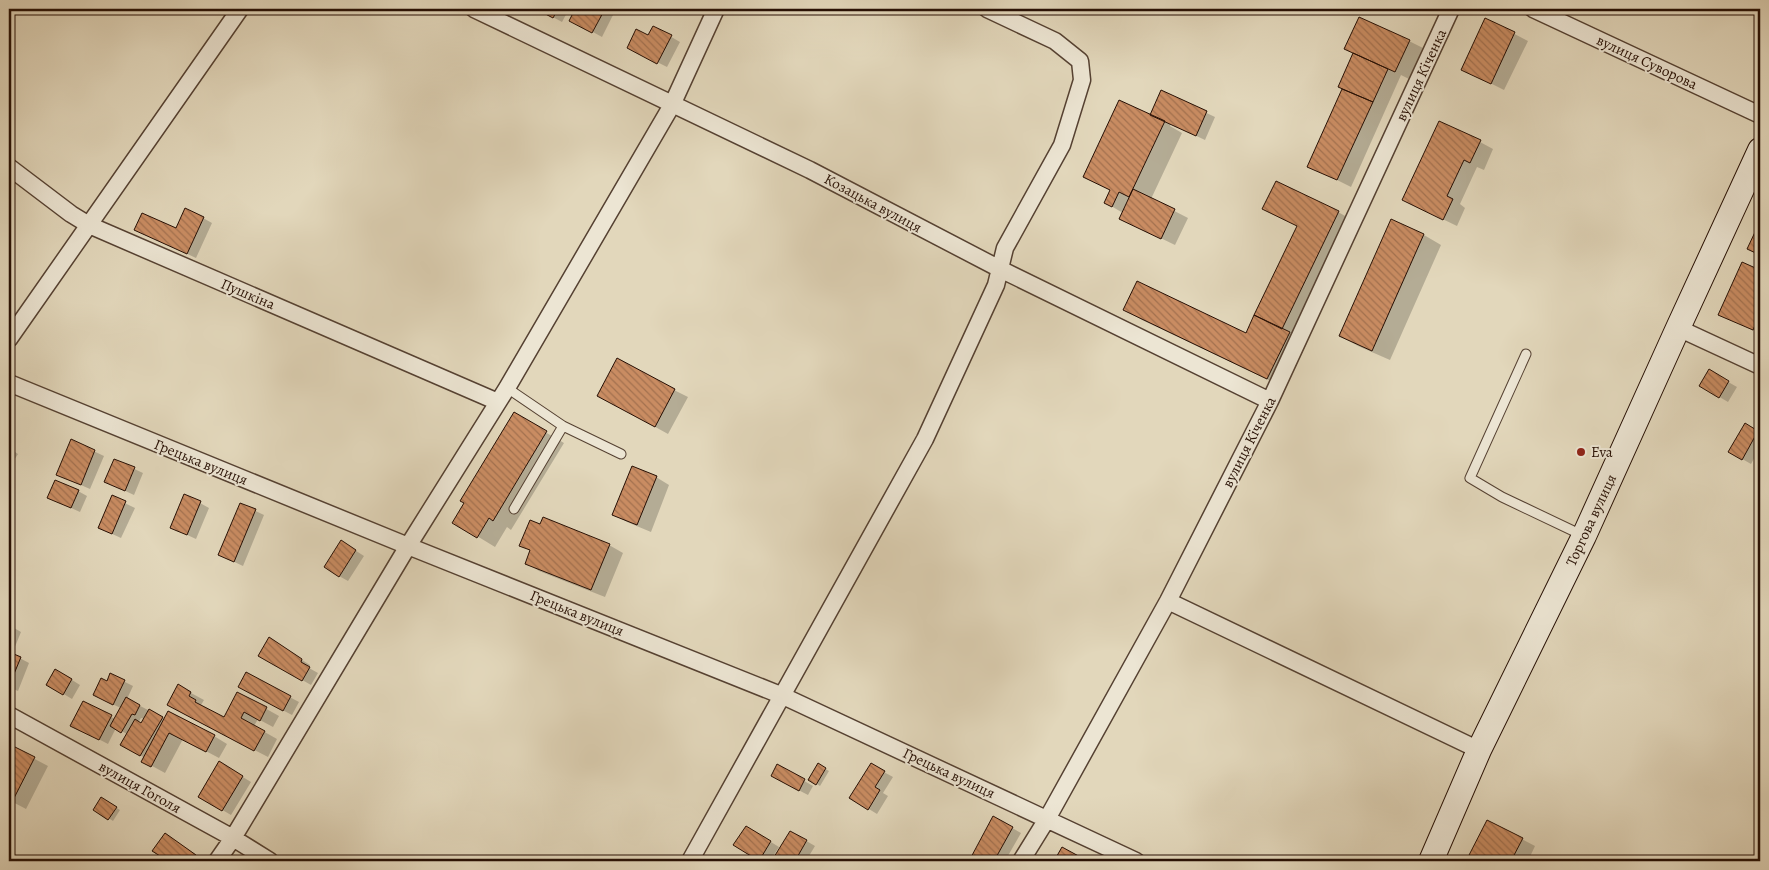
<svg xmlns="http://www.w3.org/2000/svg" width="1769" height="870" font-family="Alegreya,serif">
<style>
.shadow{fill:#0003;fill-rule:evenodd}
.building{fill:url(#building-back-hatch);stroke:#260f04}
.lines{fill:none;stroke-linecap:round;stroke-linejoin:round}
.service-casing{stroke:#554132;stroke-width:11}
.minor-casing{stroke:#554132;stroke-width:19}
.secondary-casing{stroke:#260f04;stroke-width:26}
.service{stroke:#ece5d3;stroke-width:9}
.minor{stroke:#ece5d3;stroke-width:16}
.secondary{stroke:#ece5d3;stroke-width:24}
.poi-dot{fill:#8f2418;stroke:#ece5d3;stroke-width:2}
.labels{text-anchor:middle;stroke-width:4;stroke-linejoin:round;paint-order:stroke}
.street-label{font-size:15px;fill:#260f04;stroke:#ece5d3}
.poi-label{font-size:15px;fill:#260f04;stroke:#ece5d3;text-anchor:start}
</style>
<defs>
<pattern id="building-back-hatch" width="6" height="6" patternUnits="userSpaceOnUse" patternTransform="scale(1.25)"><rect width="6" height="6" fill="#c98c62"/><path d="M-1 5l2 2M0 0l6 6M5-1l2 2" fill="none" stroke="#a3714f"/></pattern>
</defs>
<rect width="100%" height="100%" fill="#e2d7bb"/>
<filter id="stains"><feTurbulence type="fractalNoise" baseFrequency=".004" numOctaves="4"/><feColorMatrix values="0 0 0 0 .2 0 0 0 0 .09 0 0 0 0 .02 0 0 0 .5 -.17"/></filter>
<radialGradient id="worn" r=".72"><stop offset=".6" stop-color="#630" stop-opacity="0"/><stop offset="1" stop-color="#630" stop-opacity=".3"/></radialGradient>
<path class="shadow" d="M538,9H569L562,22Z
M577,9H616L602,37L571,20Z
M1580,9H1589L1588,12Z
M1486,19L1528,41L1504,90L1462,69Z
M654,27L680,42L667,67L637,52Z
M1409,41L1423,48L1409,79L1401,75L1351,187L1309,166L1344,89L1354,53Z
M1162,92L1215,117L1205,140L1171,124L1170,126L1182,133L1151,199L1188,218L1175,245L1121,219L1123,213L1106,203L1111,191L1085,177L1150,116Z
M1480,142L1493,149L1484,170L1477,167L1460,204L1465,208L1457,226L1403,200Z
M1264,209L1338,212L1356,222L1299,339L1307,343L1285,388L1142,320L1125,310L1247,334L1298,227Z
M203,218L212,223L196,258L136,230H177Z
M1392,221L1424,235L1441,245L1390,360L1358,346L1340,336Z
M1742,263L1760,271V334L1720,314Z
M1709,371L1737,387L1728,402L1701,386Z
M674,390L688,397L668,434L612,403Z
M514,414L564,443L511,530L507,527L495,547L454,522Z
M1745,425L1760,433V448L1751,464L1730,452Z
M72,441L104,456L90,489L58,475Z
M9,448L18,454L9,468Z
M115,460L143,473L134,495L106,482Z
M656,477L669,485L651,532L627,522L614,514Z
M9,486L13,488L9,494Z
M78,491L87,496L80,512L49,498Z
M112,497L135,508L121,538L99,528Z
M200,503L209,508L196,539L172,528Z
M241,504L264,515L243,566L228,559Z
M521,545H609L623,553L605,597L539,571L526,563L531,551Z
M350,547L364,556L348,581L339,576Z
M9,625L21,632L12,654L29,663L18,691L9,687Z
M269,639L310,665L309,668L318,673L311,685L260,656Z
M56,670L80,685L72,699L47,684Z
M246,674L299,702L292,715L248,692Z
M111,675L133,686L127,699L165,719L214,736L227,744L219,758L183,739L165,773L143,761L145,758L121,744L127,734L116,728L108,744L81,730L83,702L115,719L121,708L103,700ZM141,718L145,719L141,725L138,723Z
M178,686L204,700L201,705L225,719L238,693L279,716L273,727L258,719L254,726L277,739L268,757L182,712Z
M14,748L48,766L26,809L9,800V757Z
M220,763L251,782L231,815L200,797Z
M818,765L829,771L820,786L809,779Z
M871,765L893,777L883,793L888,796L877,814L851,798Z
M778,766L813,786L808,795L781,781Z
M102,799L120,810L113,821L95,809Z
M994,818L1021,833L1005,861H970Z
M1487,821L1535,846L1528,861H1467Z
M755,832L779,847L770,861H762L735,845Z
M791,832L815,846L806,861H784L776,857Z
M174,840L204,860L203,861H170L154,851Z
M9,850L24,860L23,861H9Z"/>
<path class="building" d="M536,9H558L553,18Z
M575,9H605L592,33L569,21Z
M1359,17L1410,40L1395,72L1344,49Z
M1485,18L1515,32L1491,84L1461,70Z
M653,26L672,35L657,64L627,48L636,29L648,35Z
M1353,53L1388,69L1373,102L1338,87Z
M1342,89L1373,102L1337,180L1307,167Z
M1161,90L1207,111L1196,136L1150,115Z
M1119,100L1165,121L1129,197L1119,192L1112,207L1104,203L1110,190L1083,177Z
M1439,121L1481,140L1470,163L1464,160L1447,196L1453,199L1443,220L1402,200Z
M1276,181L1339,211L1282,329L1254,315L1297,226L1262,209Z
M1133,189L1175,209L1161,239L1119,219Z
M185,208L204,217L187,254L134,230L142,213L176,228Z
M1391,219L1424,234L1372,351L1339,336Z
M1756,230L1760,232V255L1747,249Z
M1742,262L1760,270V314L1753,330L1718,315Z
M1137,281L1246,333L1254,315L1290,332L1267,379L1123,310Z
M617,358L675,389L655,427L597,396Z
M1709,369L1729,381L1719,398L1699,386Z
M514,412L547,431L493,521L489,518L477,538L452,523L464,503L460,501Z
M1745,423L1758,431L1742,460L1728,452Z
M71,439L95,450L81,485L56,475Z
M114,459L135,467L125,491L104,482Z
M632,466L657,476L637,525L612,515Z
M55,480L79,490L71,508L47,498Z
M184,494L201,501L187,535L170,528Z
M112,495L126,501L112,534L98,528Z
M240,503L256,509L234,562L218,555Z
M543,517L610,544L591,590L525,564L530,550L519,546L530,520L540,524Z
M341,540L356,550L339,577L324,567Z
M269,637L302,659L301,662L310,667L302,681L258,656Z
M9,652L21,657L9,686Z
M55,669L72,679L63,695L46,685Z
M246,672L291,696L283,711L238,687Z
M110,673L125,680L113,705L93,695L101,678L107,681Z
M178,684L191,692L189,696L196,700L195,702L224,717L237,692L267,707L260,721L244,712L241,718L265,731L254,751L167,705Z
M126,697L140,705L135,715L132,714L121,733L110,726Z
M83,701L112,715L99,740L70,726Z
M149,709L163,717L140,756L120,745L135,719L141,723Z
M168,711L215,735L206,752L169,733L151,767L141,762Z
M13,746L35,757L12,802L9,800V755Z
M219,761L243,776L222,811L198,797Z
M818,763L826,768L816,785L808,780Z
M871,763L885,771L875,787L880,790L868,810L849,798Z
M777,764L805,779L799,791L771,776Z
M101,797L117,807L108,820L93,810Z
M993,816L1013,827L994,861H969Z
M1487,820L1523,838L1511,861H1466Z
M746,826L771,841L759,861L733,845Z
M790,831L807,840L795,861H781L774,857Z
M165,833L196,855L191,861H168L152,851Z
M1062,847L1084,859L1082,861H1054Z"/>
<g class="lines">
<g class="service-casing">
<path id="service" d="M1526,354L1470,478L1502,497L1584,536
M507,388L563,426L621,454
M514,509L563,426"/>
</g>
<g class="minor-casing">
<path id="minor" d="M474,9L810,170L1000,269L1270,401
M1533,9L1760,115
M9,167L71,214L89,225L498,402
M1678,328L1760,366
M9,339L240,9
M9,383L408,546L783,696L1136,861
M1168,601L1479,750
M9,715L233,838L270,861
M217,861L233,838L408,546L507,388L672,105L716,9
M690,861L925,439L996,285L1005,248L1062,145L1082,80L1080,61L1055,41L987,9
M1021,861L1047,819L1168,601L1270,401L1451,9"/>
</g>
<g class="secondary-casing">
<path id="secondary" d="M1431,861L1479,750L1584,536L1678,328L1760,150"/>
</g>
<use href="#service" class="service"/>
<use href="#minor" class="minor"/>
<use href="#secondary" class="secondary"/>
</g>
<circle class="poi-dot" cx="1581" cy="452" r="5"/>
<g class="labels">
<g class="street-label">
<text transform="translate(1647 62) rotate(25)" y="5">вулиця Суворова</text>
<text transform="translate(1421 75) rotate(-65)" y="5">вулиця Кіченка</text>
<text transform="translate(873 203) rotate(28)" y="5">Козацька вулиця</text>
<text transform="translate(248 294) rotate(23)" y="5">Пушкіна</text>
<text transform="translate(1249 442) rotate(-63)" y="5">вулиця Кіченка</text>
<text transform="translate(201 462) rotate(22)" y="5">Грецька вулиця</text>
<text transform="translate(1591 520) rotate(-65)" y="5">Торгова вулиця</text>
<text transform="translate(577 613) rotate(22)" y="5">Грецька вулиця</text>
<text transform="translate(949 773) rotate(25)" y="5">Грецька вулиця</text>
<text transform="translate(140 787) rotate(29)" y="5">вулиця Гоголя</text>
</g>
<g class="poi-label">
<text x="1591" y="457">Eva</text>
</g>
</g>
<rect width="1769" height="870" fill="none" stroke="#e2d7bb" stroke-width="30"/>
<rect x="10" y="10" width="1749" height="850" fill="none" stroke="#260f04" stroke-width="2.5"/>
<rect x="15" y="15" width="1739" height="840" fill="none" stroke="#260f04"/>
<rect width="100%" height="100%" filter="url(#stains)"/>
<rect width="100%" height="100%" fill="url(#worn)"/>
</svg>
